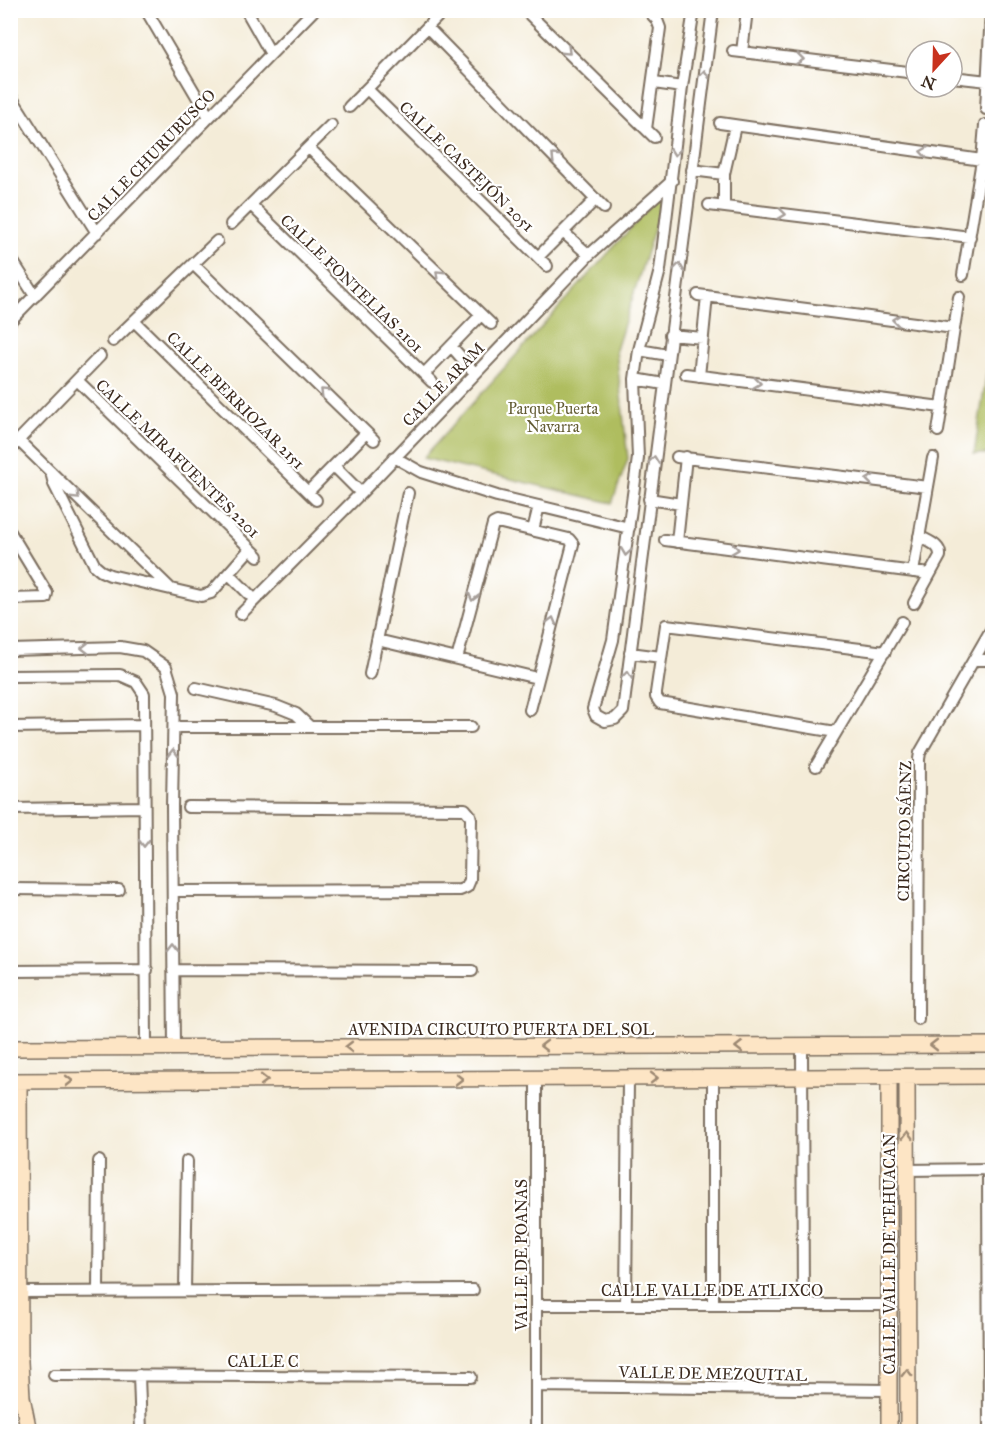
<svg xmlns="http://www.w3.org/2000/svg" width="1003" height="1442" font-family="'IM FELL Great Primer',serif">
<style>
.green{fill:#afbd5f;stroke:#75743e;stroke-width:1.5}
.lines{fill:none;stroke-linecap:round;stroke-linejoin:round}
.street-casing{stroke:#7c6e5f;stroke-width:14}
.secondary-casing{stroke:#7c6e5f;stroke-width:18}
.street{stroke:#fff;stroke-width:10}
.secondary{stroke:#fde5c5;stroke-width:15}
.oneway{stroke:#a79f9a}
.oneway2{stroke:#9c8872}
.labels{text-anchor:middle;stroke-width:4.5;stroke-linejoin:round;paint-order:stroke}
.street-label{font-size:16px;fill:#3b2a1e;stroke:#fff}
.park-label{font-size:16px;fill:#645d35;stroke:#fff}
</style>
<rect width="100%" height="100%" fill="#fff"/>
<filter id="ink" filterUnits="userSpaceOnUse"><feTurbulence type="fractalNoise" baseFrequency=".0167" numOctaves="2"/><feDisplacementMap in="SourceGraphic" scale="12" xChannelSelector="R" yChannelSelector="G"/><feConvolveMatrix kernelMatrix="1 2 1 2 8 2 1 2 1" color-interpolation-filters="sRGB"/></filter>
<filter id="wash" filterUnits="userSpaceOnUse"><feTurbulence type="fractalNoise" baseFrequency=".008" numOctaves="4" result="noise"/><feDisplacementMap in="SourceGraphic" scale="24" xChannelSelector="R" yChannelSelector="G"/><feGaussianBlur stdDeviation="1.35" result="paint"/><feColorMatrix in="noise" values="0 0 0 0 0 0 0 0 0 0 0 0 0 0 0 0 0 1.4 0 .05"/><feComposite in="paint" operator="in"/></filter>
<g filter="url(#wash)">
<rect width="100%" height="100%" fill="#f4ecd8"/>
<path class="green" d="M667,188L616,350L628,459L612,503L423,458Z
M992,340V454H974Z"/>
</g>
<g filter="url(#ink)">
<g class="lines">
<g class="street-casing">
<path id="street" d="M146,10L209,117
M246,10L271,54
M525,10L654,137
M694,10L682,87L660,270L639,350L635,379L638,458L613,640L593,709L596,716L605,721L615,719L623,711L713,10
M428,28L604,208
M733,51L916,73
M742,52L747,10
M952,77L988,81
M654,83L682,87
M367,89L547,266
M10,95L97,233
M349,107L444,10
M986,109L991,10
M720,123L982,160
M646,129L660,28L657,20L648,10
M309,148L491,324
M692,170L724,174
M251,205L432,382
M709,205L970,237
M724,207V174L735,126
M231,224L331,125
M563,232L589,255
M10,257L35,296
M538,257L596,199
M194,265L374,440
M963,275L982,160L985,125
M698,295L954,328
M10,321L314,10
M135,322L316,500
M670,335L703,338
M113,341L217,241
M451,346L474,372
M639,350L668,355
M424,374L481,315
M686,374L941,407
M699,376L707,296
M635,379L664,384
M77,380L258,556
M938,431L959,297
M19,441L171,589
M10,449L100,356
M394,457L421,472L497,496L629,528
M677,457L928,487
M334,466L361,493
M51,472L54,484L95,566L101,571L110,575L201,596L211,593L250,549
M308,492L366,433
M649,499L681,504
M533,530L539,506
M10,532L47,593L46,598L10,599
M665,540L930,574
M677,542L686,457
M913,572L933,458
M229,574L255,600
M914,603L940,556C941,545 929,542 919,536
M241,614L361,493L589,255L672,181
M377,640L537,678
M10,650L120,647L143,651L166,667L174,693L172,807L174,1048
M630,653L661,657
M457,659L493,524L497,522L569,539L573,544L530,710
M975,660H992
M370,674L408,493
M10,676L120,675L136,682L144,694L146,1047
M196,688L276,706L296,714L310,727
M10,727L143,725
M174,727H471
M836,732L660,703L656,697V693L666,625L885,652
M816,766L902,622
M10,809L144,807
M10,889L119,890
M173,891L460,890L467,887L470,880L471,819L470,815L465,809L188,807
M173,970L472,971
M10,971L147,970
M918,1019L919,759L920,753L992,628
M802,1047L803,1305
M536,1078V1432
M713,1078V1305
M988,1169L989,1432
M906,1170L992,1169
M185,1291L187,1161
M20,1292L473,1290
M98,1292L99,1161
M536,1305H889
M626,1305L628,1078
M54,1375L471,1377
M139,1375L141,1432
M536,1386L889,1390"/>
</g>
<g class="secondary-casing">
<path id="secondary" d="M10,1048L992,1045
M907,1077L908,1432
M10,1081L992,1076
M19,1081L20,1362L22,1397L29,1432
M889,1432V1077"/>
</g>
<use href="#street" class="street"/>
<use href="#secondary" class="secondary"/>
</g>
<defs><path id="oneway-chevron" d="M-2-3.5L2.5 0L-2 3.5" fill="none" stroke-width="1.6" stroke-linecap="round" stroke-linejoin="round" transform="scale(1.5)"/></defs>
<g class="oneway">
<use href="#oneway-chevron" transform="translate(567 51) rotate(44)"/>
<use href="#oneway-chevron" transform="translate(800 59) rotate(7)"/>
<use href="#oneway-chevron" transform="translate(704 74) rotate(-83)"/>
<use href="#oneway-chevron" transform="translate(675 152) rotate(96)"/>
<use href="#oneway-chevron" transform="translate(924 152) rotate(-172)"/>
<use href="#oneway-chevron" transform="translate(555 157) rotate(-135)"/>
<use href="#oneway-chevron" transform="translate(782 214) rotate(7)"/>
<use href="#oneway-chevron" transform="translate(679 267) rotate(-83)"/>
<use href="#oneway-chevron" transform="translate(439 274) rotate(-136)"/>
<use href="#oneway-chevron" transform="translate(896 320) rotate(-173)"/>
<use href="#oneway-chevron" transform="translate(757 383) rotate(7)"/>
<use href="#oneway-chevron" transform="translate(324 392) rotate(-136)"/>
<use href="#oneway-chevron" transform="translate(654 460) rotate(-83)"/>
<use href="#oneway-chevron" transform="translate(870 480) rotate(-173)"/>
<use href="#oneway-chevron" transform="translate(76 496) rotate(44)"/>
<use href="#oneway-chevron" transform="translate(735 549) rotate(7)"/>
<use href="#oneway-chevron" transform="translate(626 552) rotate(98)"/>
<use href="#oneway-chevron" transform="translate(473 597) rotate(105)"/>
<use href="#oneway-chevron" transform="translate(552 621) rotate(-75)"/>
<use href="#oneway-chevron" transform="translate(85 648) rotate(179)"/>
<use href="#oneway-chevron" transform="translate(627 675) rotate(-83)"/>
<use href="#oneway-chevron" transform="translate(173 753) rotate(-89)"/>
<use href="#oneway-chevron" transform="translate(144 843) rotate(90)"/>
<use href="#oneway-chevron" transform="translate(173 948) rotate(-90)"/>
</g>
<g class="oneway2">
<use href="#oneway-chevron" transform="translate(934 1045) rotate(-180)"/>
<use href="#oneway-chevron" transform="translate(544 1046) rotate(180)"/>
<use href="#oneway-chevron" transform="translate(349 1047) rotate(180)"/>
<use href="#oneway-chevron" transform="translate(739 1047) rotate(-180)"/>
<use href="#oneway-chevron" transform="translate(654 1078)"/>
<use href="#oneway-chevron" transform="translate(459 1079)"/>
<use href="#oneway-chevron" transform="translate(264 1080)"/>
<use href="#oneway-chevron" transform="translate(69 1081)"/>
<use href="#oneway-chevron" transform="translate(907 1136) rotate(-90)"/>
<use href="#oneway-chevron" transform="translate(907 1373) rotate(-90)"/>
</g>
</g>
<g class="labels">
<g class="street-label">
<text transform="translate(151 155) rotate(-46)" y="6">CALLE CHURUBUSCO</text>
<text transform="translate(467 166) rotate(44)" y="6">CALLE CASTEJÓN 2051</text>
<text transform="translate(352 283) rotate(44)" y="6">CALLE FONTELIAS 2101</text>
<text transform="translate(443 384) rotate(-46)" y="6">CALLE ARAM</text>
<text transform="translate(236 400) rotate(45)" y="6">CALLE BERRIOZAR 2151</text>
<text transform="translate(178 458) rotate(44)" y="6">CALLE MIRAFUENTES 2201</text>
<text transform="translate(904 831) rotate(-89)" y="6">CIRCUITO SÁENZ</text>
<text x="501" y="1035">AVENIDA CIRCUITO PUERTA DEL SOL</text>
<text transform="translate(889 1254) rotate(-90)" y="6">CALLE VALLE DE TEHUACAN</text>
<text transform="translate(521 1255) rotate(-90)" y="6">VALLE DE POANAS</text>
<text x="712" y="1296">CALLE VALLE DE ATLIXCO</text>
<text x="263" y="1367">CALLE C</text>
<text transform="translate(713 1373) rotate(1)" y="6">VALLE DE MEZQUITAL</text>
</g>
<g class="park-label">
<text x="553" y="414">Parque Puerta<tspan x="553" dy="18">Navarra</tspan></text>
</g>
</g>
<rect width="1003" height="1442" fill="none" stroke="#fff" stroke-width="36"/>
<g transform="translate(934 69) rotate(202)"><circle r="28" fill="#ffffff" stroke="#b1aaa5" stroke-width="1.5"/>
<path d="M0-4.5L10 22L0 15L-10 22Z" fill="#c8321e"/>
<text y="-9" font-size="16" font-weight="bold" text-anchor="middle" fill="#3b2a1e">N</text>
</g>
</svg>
